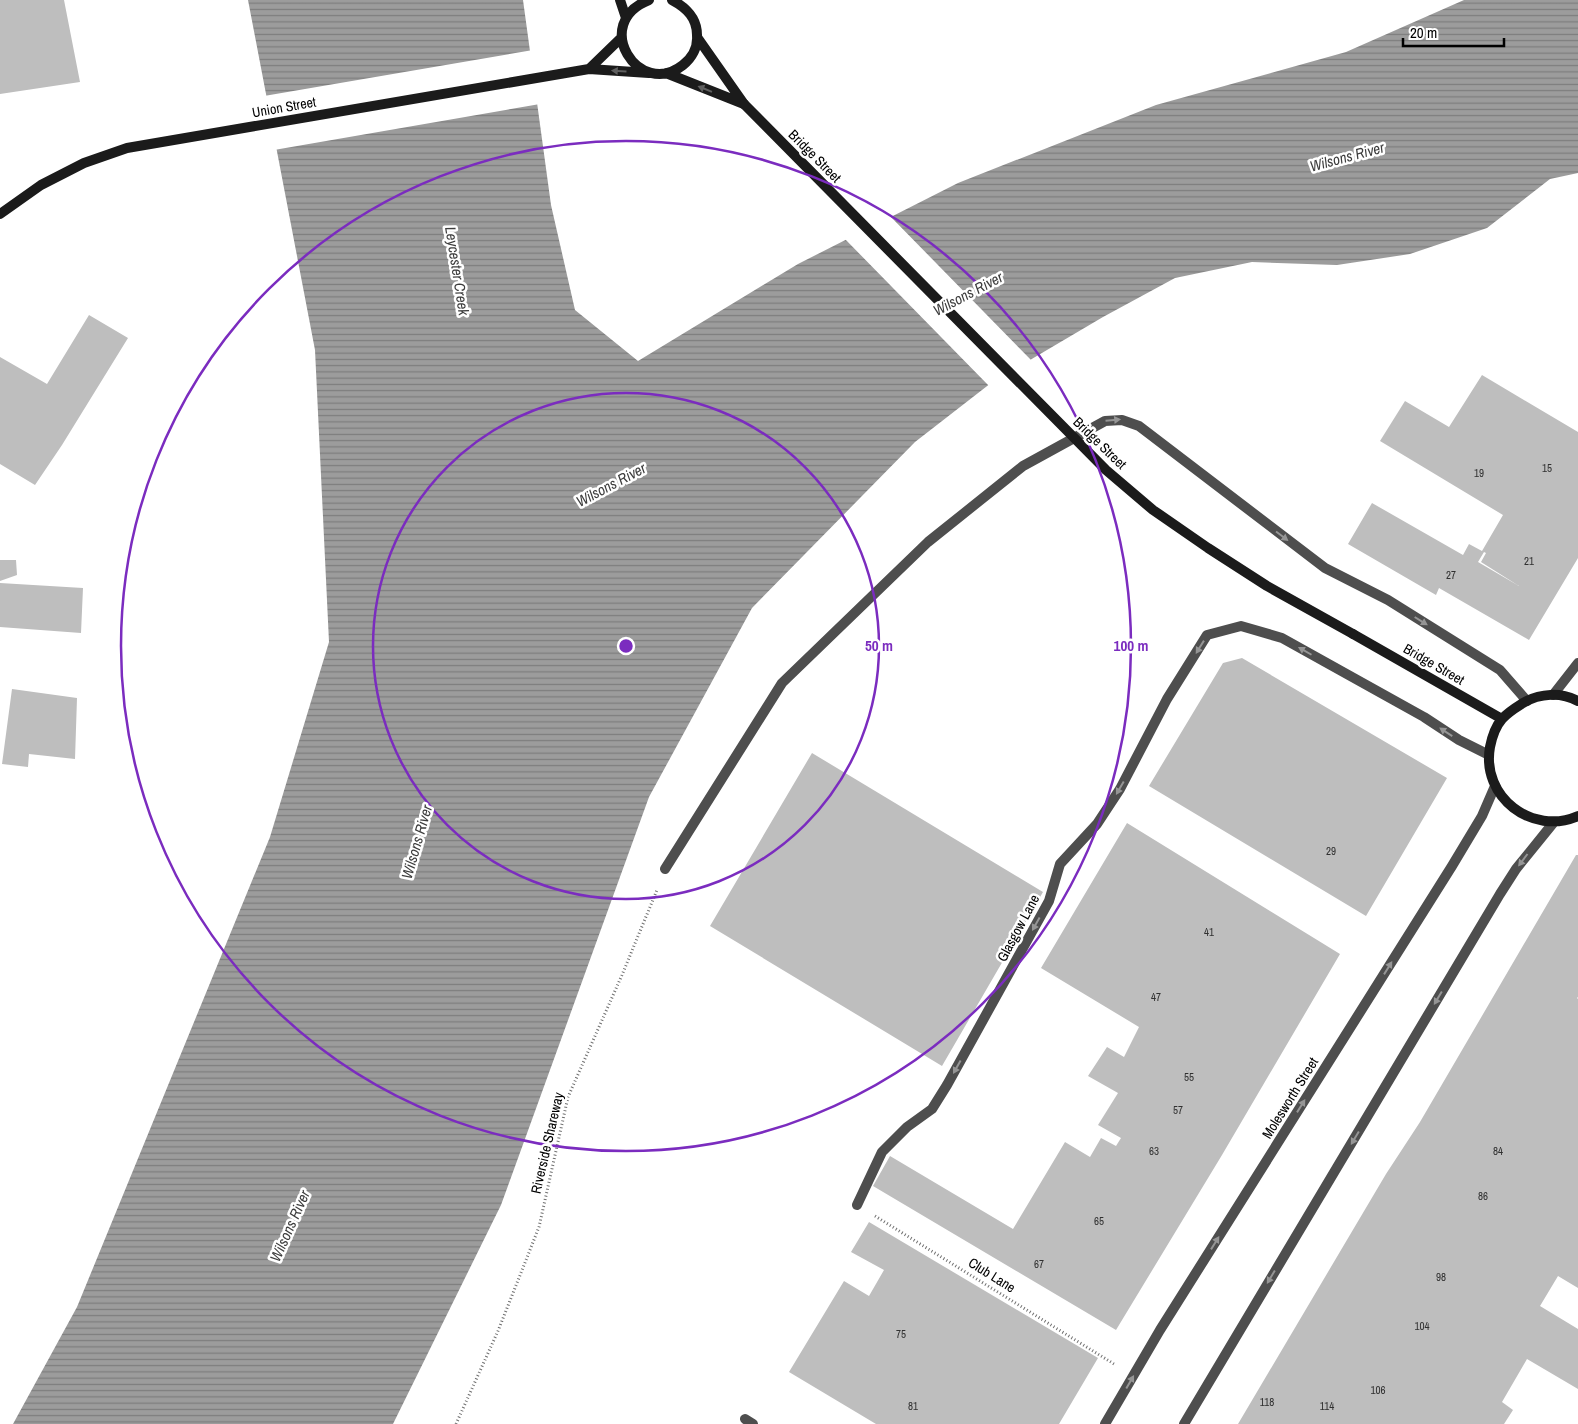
<svg xmlns="http://www.w3.org/2000/svg" width="1578" height="1424" font-family="'Archivo Narrow',sans-serif">
<style>
.water{fill:url(#water-rules)}
.pier{fill:#fff}
.building{fill:#bebebe;fill-rule:evenodd}
.lines{fill:none;stroke-linecap:round;stroke-linejoin:round}
.path{stroke:#707070;stroke-width:3;stroke-dasharray:1 2.5;stroke-linecap:butt}
.service{stroke:#4e4e4e;stroke-width:10}
.tertiary{stroke:#4e4e4e;stroke-width:10}
.secondary{stroke:#1b1b1b;stroke-width:10}
.secondary-bridge{stroke:#1b1b1b;stroke-width:10}
.oneway{fill:#5f5f5f}
.oneway2{fill:#959595}
.ring{fill:none;stroke:#7b2cbf;stroke-width:2.5}
.labels{text-anchor:middle;stroke-width:5;stroke-linejoin:round;paint-order:stroke}
.number-label{font-size:11px;fill:#303030}
.street-label{font-size:14px;fill:#000;stroke:#fff}
.water-label{font-size:15px;font-style:italic;fill:#3d3d3d;stroke:#fff}
.centre{fill:#7b2cbf;stroke:#fff;stroke-width:2.5}
.ring-label{font-size:15px;text-anchor:middle;font-weight:bold;fill:#7b2cbf;stroke:#fff;stroke-width:5;stroke-linejoin:round;paint-order:stroke}
</style>
<defs>
<pattern id="water-rules" width="6" height="5" patternUnits="userSpaceOnUse" patternTransform="scale(1.25)"><rect width="6" height="5" fill="#9c9c9c"/><path d="M0 2.5h6" fill="none" stroke="#7d7d7d"/></pattern>
</defs>
<rect width="100%" height="100%" fill="#fff"/>
<path class="water" d="M248,0H523L551,205L575,310L638,361L798,264L958,183L1156,105L1346,52L1464,0H1578V173L1550,179L1487,228L1410,254L1337,265L1252,262L1175,278L1103,317L991,383L915,442L752,608L649,797L501,1205L393,1424H13L77,1307L270,837L329,642L315,350Z"/>
<path class="pier" d="M533,50L540,104L274,150L264,96Z
M889,215L1033,362L990,387L844,238Z"/>
<path class="building" d="M0,0H64L80,82L0,94Z
M89,315L128,338L62,445L35,485L0,464V357L47,384Z
M1482,375L1578,432V558L1529,640L1439,588L1436,595L1348,544L1372,503L1463,555L1469,544L1482,551L1503,515L1380,441L1405,401L1449,427ZM1484,552L1486,553L1481,562L1519,586L1478,562Z
M0,560H16L17,575L0,581Z
M0,583L83,588L81,633L0,627Z
M1242,658L1447,778L1366,916L1149,786L1223,663Z
M12,689L77,698L75,759L29,754L28,767L2,764Z
M812,753L1043,892L942,1066L710,926Z
M1127,823L1340,954L1222,1155L1116,1330L873,1186L890,1156L1013,1229L1065,1142L1090,1157L1101,1138L1116,1146L1121,1138L1098,1125L1118,1093L1088,1076L1107,1047L1124,1057L1139,1027L1041,968Z
M1576,855H1578V997L1577,998L1578,999V1288L1558,1276L1540,1306L1578,1329V1389L1527,1359L1502,1402L1513,1410L1504,1424H1238L1386,1174L1420,1122Z
M869,1222L1098,1358L1059,1424H876L789,1372L844,1281L869,1296L884,1270L851,1252Z"/>
<g class="lines">
<path class="path" d="M875,1216L1114,1364
M456,1424L498,1331L539,1227L568,1097L622,975L657,890"/>
<path class="service" d="M665,869L782,683L928,542L1023,466L1105,421L1122,420L1139,426L1325,568L1388,600L1500,670L1527,701
M857,1205L882,1152L907,1127L932,1109L947,1085L1049,901L1060,864L1097,824L1120,789L1167,699L1207,635L1241,626L1282,638L1424,717L1459,740L1489,755
M745,1419L753,1424"/>
<path class="tertiary" d="M1553,695L1578,663
M1105,1424L1160,1330L1452,866L1482,816L1495,786
M1184,1424L1500,894L1516,869L1554,822"/>
<path class="secondary" d="M620,0L626,18
M649,0C590,23 639,100 683,65C692,58 698,47 697,35C697,18 687,8 672,0
M697,37L744,104
M589,69L621,38
M666,73L744,104
M0,214L41,185L84,163L127,148L589,69L649,73
M1353,634L1502,719
M1578,701C1561,692 1540,693 1523,703C1515,708 1508,712 1502,719C1495,727 1492,737 1490,747C1481,797 1532,836 1578,816"/>
<path class="secondary-bridge" d="M744,104L1106,470L1153,510L1208,548L1267,586L1353,634"/>
</g>
<defs><path id="oneway-solid" d="M-6-.8H1V-3.2L6.5 0L1 3.2V.8H-6Z" transform="scale(1.25)"/></defs>
<g class="oneway">
<use href="#oneway-solid" transform="translate(619 71) rotate(-177)"/>
<use href="#oneway-solid" transform="translate(705 89) rotate(-158)"/>
</g>
<g class="oneway2">
<use href="#oneway-solid" transform="translate(1113 420) rotate(-5)"/>
<use href="#oneway-solid" transform="translate(1282 536) rotate(37)"/>
<use href="#oneway-solid" transform="translate(1421 621) rotate(32)"/>
<use href="#oneway-solid" transform="translate(1200 647) rotate(122)"/>
<use href="#oneway-solid" transform="translate(1305 651) rotate(-150)"/>
<use href="#oneway-solid" transform="translate(1446 732) rotate(-147)"/>
<use href="#oneway-solid" transform="translate(1120 788) rotate(120)"/>
<use href="#oneway-solid" transform="translate(1523 860) rotate(127)"/>
<use href="#oneway-solid" transform="translate(1036 924) rotate(119)"/>
<use href="#oneway-solid" transform="translate(1388 968) rotate(-58)"/>
<use href="#oneway-solid" transform="translate(1438 998) rotate(121)"/>
<use href="#oneway-solid" transform="translate(957 1067) rotate(119)"/>
<use href="#oneway-solid" transform="translate(1301 1106) rotate(-58)"/>
<use href="#oneway-solid" transform="translate(1355 1138) rotate(121)"/>
<use href="#oneway-solid" transform="translate(1215 1243) rotate(-58)"/>
<use href="#oneway-solid" transform="translate(1271 1277) rotate(121)"/>
<use href="#oneway-solid" transform="translate(1130 1382) rotate(-60)"/>
</g>
<g class="ring">
<circle cx="626" cy="646" r="253"/>
<circle cx="626" cy="646" r="505"/>
</g>
<g class="labels">
<g class="number-label">
<text x="1547" y="472">15</text>
<text x="1479" y="477">19</text>
<text x="1529" y="565">21</text>
<text x="1451" y="579">27</text>
<text x="1331" y="855">29</text>
<text x="1209" y="936">41</text>
<text x="1156" y="1001">47</text>
<text x="1189" y="1081">55</text>
<text x="1178" y="1114">57</text>
<text x="1154" y="1155">63</text>
<text x="1498" y="1155">84</text>
<text x="1483" y="1200">86</text>
<text x="1099" y="1225">65</text>
<text x="1039" y="1268">67</text>
<text x="1441" y="1281">98</text>
<text x="1422" y="1330">104</text>
<text x="901" y="1338">75</text>
<text x="1378" y="1394">106</text>
<text x="1267" y="1406">118</text>
<text x="913" y="1410">81</text>
<text x="1327" y="1410">114</text>
</g>
<g class="street-label">
<text transform="translate(284 107) rotate(-10)" y="5">Union Street</text>
<text transform="translate(815 156) rotate(45)" y="5">Bridge Street</text>
<text transform="translate(1100 443) rotate(44)" y="5">Bridge Street</text>
<text transform="translate(1434 664) rotate(30)" y="5">Bridge Street</text>
<text transform="translate(1018 928) rotate(-62)" y="5">Glasgow Lane</text>
<text transform="translate(1290 1098) rotate(-58)" y="5">Molesworth Street</text>
<text transform="translate(547 1143) rotate(-77)" y="5">Riverside Shareway</text>
<text transform="translate(992 1275) rotate(32)" y="5">Club Lane</text>
</g>
<g class="water-label">
<text transform="translate(1347 157) rotate(-15)" y="5">Wilsons River</text>
<text transform="translate(457 271) rotate(81)" y="5">Leycester Creek</text>
<text transform="translate(968 294) rotate(-28)" y="5">Wilsons River</text>
<text transform="translate(611 485) rotate(-28)" y="5">Wilsons River</text>
<text transform="translate(417 842) rotate(-74)" y="5">Wilsons River</text>
<text transform="translate(290 1226) rotate(-66)" y="5">Wilsons River</text>
</g>
</g>
<circle cx="626" cy="646" r="8" class="centre"/>
<g class="ring-label">
<text x="879" y="651">50 m</text>
<text x="1131" y="651">100 m</text>
</g>
<path d="M1403 38v8h101v-8" fill="none" stroke="#000000" stroke-width="2.5"/>
<text x="1410" y="38" font-size="15" fill="#000000" stroke="#ffffff" stroke-width="4" paint-order="stroke">20 m</text>
</svg>
